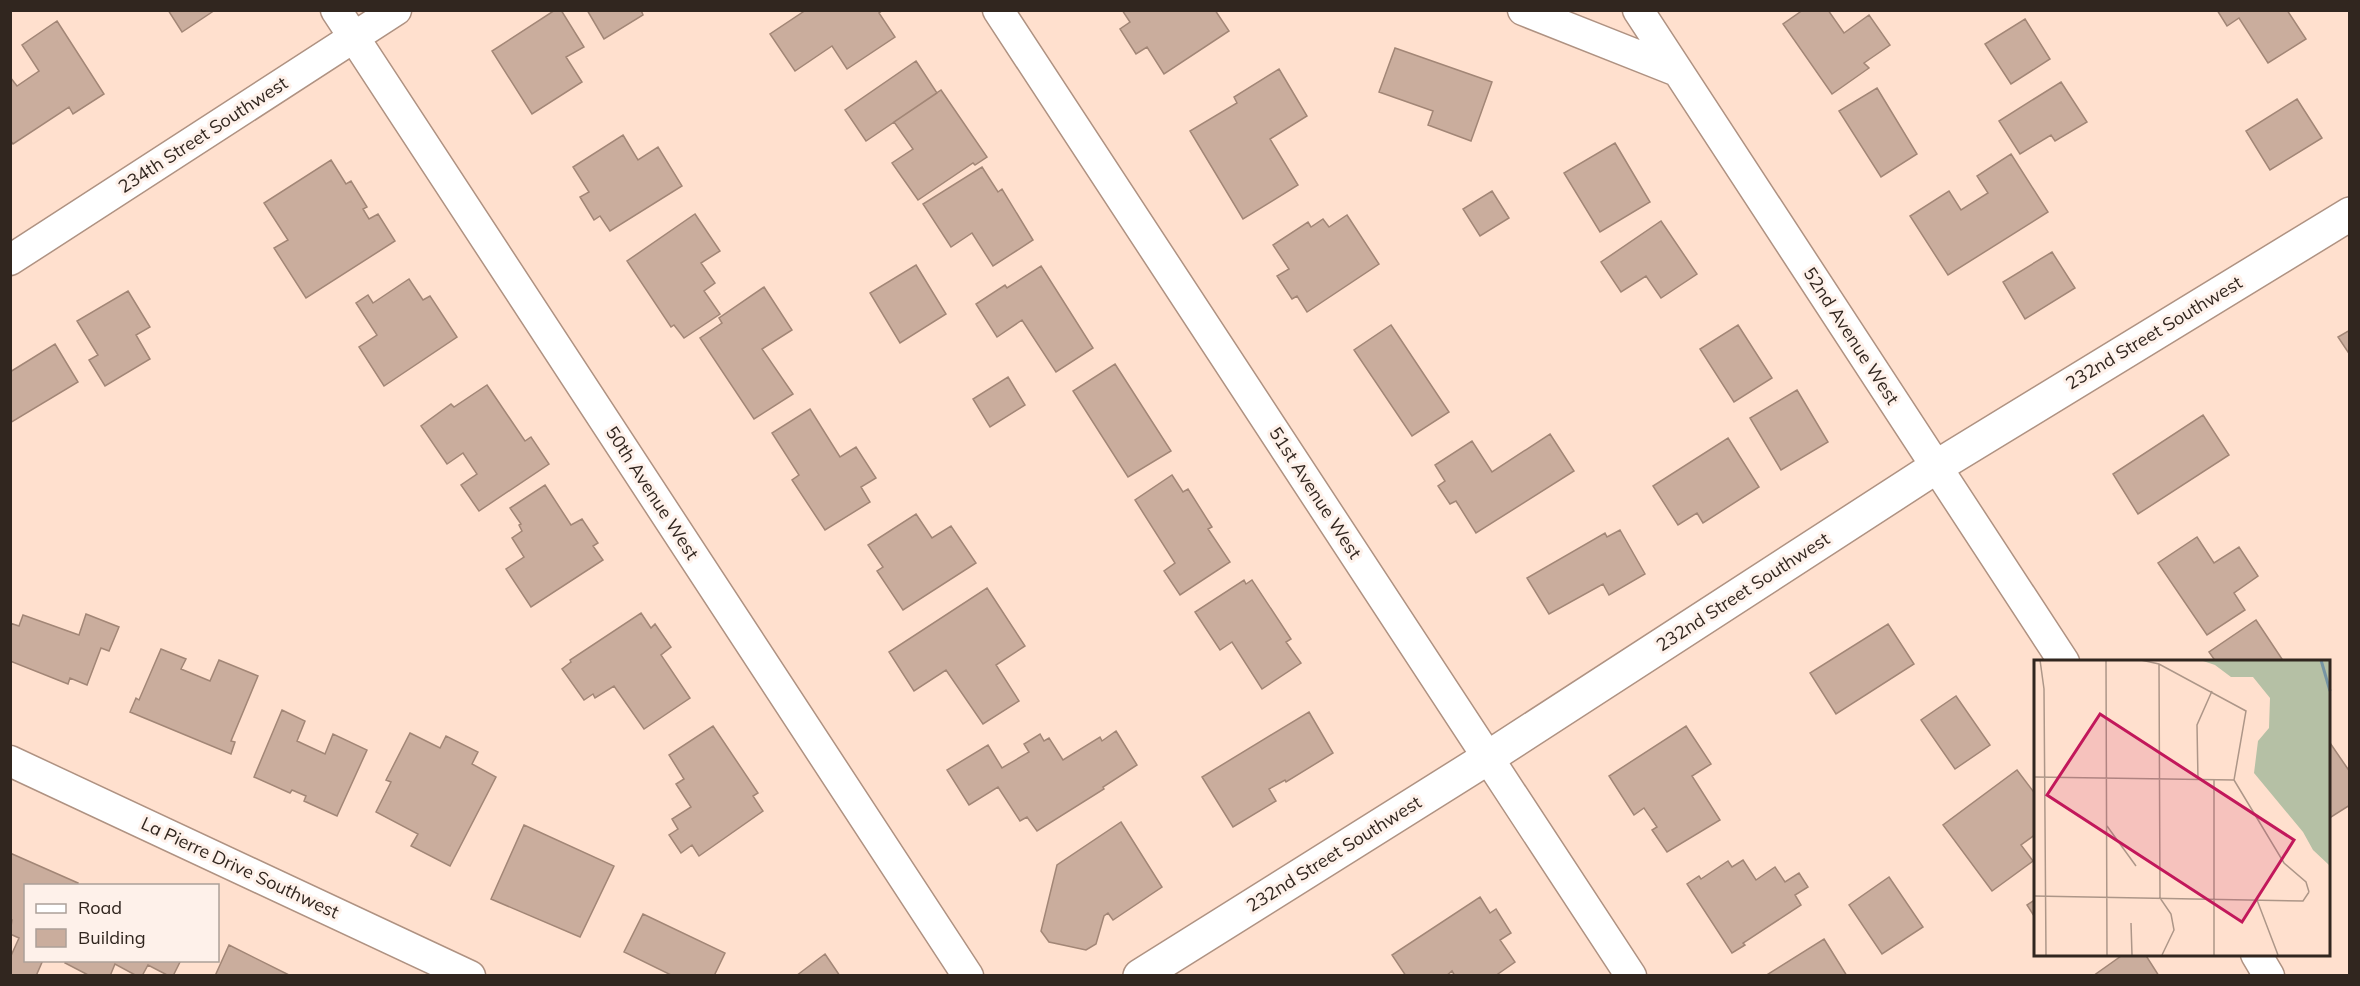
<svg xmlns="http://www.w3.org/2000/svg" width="2360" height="986" font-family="Mulish,sans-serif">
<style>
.building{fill:#caad9d;stroke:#a28676;stroke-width:1.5}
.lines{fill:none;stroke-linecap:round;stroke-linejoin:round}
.minor-casing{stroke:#af9282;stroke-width:33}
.tertiary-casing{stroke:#af9282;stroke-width:36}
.minor{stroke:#fff;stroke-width:30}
.tertiary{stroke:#fff;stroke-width:33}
.labels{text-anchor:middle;stroke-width:6;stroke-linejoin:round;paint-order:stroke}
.street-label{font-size:18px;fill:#31261f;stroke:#fef1ea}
.inset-river{fill:none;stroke:#7695a4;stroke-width:3}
.inset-road{fill:none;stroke:#ad9688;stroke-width:1.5}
.view{fill:#c2185b;fill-opacity:0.15;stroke:#c2185b;stroke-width:3}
.inset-edge{fill:none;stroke:#31261f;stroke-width:3}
</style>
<rect width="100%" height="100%" fill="#ffe0ce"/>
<path class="building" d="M168,10H215L182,32Z
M555,10H561L584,47L566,57L582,82L532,114L492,51Z
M587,10H641L643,15L604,39Z
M806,10H883L879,13L895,37L847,69L832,46L795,71L770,34Z
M1122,10H1215L1229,31L1164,74L1147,47L1136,54L1120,29L1130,22Z
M1803,10H1828L1844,33L1869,15L1890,45L1864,63L1869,68L1832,94L1783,24Z
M2217,10H2287L2306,39L2268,63L2239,18L2227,26Z
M2025,19L2050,59L2011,84L1985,44Z
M57,21L104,94L73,114L69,107L13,144L10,140V77L17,86L39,71L22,45Z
M1395,48L1492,82L1471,141L1428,125L1433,111L1379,92Z
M916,61L937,93L866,141L845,110Z
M1279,69L1307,116L1270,139L1298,185L1243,219L1190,131L1237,103L1234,97Z
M2061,82L2087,122L2055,141L2051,135L2020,154L1999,121Z
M1877,88L1917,154L1881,177L1839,111Z
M941,90L987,157L975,165L973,163L918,200L892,163L913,149L894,122Z
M2297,99L2322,138L2270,170L2246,131Z
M623,135L638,160L658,147L682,186L610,231L600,216L594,220L580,197L589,192L573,167Z
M1615,143L1650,202L1600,232L1564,173Z
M2011,154L2048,212L1948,275L1910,216L1949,191L1961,210L1988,193L1977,176Z
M331,160L346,184L351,181L367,207L363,209L369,219L378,214L395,241L306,298L274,248L288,240L264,203Z
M982,167L998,192L1002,189L1033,240L993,266L972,233L951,247L923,204Z
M1492,191L1509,218L1480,236L1463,209Z
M695,214L720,251L701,263L715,283L704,291L720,314L684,338L674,325L671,327L627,261Z
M1347,215L1379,264L1307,312L1297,296L1292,299L1277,276L1289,269L1273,245L1308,222L1311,227L1323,219L1329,227Z
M1661,221L1697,274L1661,298L1646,276L1621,292L1601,262Z
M2052,252L2075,288L2025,319L2003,282Z
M916,265L946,314L900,343L870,293Z
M1041,266L1093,348L1056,372L1022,320L997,337L976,304L1005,285L1007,288Z
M409,279L423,300L430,296L457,337L384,386L359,347L377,335L356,303L368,295L373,303Z
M764,287L792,330L762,349L793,394L754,419L700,338L722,323L719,318Z
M128,291L150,327L136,335L150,359L105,386L89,360L98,355L77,321Z
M1391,325L1449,412L1412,436L1354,350Z
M1738,325L1772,378L1734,402L1700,349Z
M2350,330V355L2338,337Z
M55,344L78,382L10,423V372Z
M1115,364L1171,451L1128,477L1073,391Z
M1008,377L1025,405L990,427L973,399Z
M487,385L525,441L531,437L549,464L479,511L461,485L477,474L463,453L447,464L421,426L451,404L454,407Z
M1797,390L1828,442L1781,470L1750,418Z
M810,409L840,457L856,447L876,478L861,487L870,502L825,530L792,480L799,475L772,433Z
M2203,415L2229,455L2138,514L2113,474Z
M1550,434L1574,471L1476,533L1456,501L1450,504L1438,486L1445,481L1435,465L1472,441L1492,472Z
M1728,438L1759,487L1703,523L1697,513L1678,525L1653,486Z
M1172,475L1183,492L1188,489L1212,527L1208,529L1230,562L1180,595L1164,571L1175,563L1135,500Z
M545,485L571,525L582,519L598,543L593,546L603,560L531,607L506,569L524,557L512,538L522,531L519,525L521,524L510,508Z
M916,514L932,538L951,526L976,563L903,610L877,571L883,567L868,545Z
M1620,530L1645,574L1609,595L1603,584L1549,614L1527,578L1605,533L1607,537Z
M2197,537L2214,563L2239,547L2258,576L2234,593L2245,610L2207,635L2158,563Z
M1244,580L1246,584L1252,580L1291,639L1286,642L1301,663L1262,689L1232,642L1220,650L1195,612Z
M987,588L1025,646L996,665L1019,701L983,724L946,670L914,691L889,652Z
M641,613L651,628L655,624L671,647L661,655L690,698L644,729L614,686L595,698L593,694L584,700L562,669L571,662L570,660Z
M86,614L119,627L109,651L101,648L87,685L70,678L68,684L10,661V623L19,626L23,615L79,635Z
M2256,620L2284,662H2216L2209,652Z
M1888,624L1914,664L1836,714L1810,673Z
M161,649L186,659L181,669L210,681L219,660L258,676L231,741L235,742L231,754L130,712L136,698L139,700Z
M1956,696L1990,745L1955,769L1921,720Z
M282,710L305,721L297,741L325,754L333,734L367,750L337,816L304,801L306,796L292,790L290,793L254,777Z
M1309,712L1333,753L1286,782L1285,780L1269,789L1276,801L1233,827L1202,777Z
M713,726L758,793L753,796L763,811L699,856L692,845L681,853L669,835L678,829L672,819L691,807L676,784L684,779L669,755Z
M1686,726L1711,764L1692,776L1720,820L1667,852L1652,830L1657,827L1644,808L1634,815L1609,776Z
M1116,731L1137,765L1103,787L1104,789L1037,831L1027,817L1020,821L998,787L969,805L947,770L988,745L1002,768L1029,752L1024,744L1040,734L1044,741L1049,738L1063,760L1100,737L1102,741Z
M410,733L440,748L446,736L478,752L472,764L496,777L450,866L411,846L418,834L376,812L391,782L386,780Z
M2328,740L2350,772V805L2328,819Z
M2017,770L2036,795V834L2021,845L2033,861L1992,891L1943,825Z
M1121,822L1162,887L1113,920L1108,913L1104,916L1096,944L1086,950L1049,942L1041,931L1057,865Z
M524,825L614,866L580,937L491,899Z
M10,853L78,883L77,886H26V960H43L36,976H10V958L19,938L10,934L12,920L10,919Z
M1743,860L1756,880L1775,867L1785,882L1799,873L1808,887L1795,895L1801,905L1743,943L1745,945L1732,953L1687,884L1699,876L1701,879L1728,861L1732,867Z
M1889,877L1923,927L1882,954L1849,905Z
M1480,897L1490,913L1496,909L1511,933L1500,940L1515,962L1495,976H1455L1452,971L1446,976H1406L1392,955Z
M2036,899V919L2027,905Z
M643,914L725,953L714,976H673L624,952Z
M1824,939L1847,976H1765Z
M229,945L291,976H215Z
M825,954L840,976H796Z
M2124,954H2145L2159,976H2093Z
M67,960H181L173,976H169L148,965L142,976H137L115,964L110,976H90L65,963Z"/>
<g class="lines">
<g class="minor-casing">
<path id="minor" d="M336,10L968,976
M998,10L1631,976
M1523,10L1677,71
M1638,10L2064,662
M10,260L396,10
M10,761L470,976
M2256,954L2269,976"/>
</g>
<g class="tertiary-casing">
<path id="tertiary" d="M1140,976L1489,757L1936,467L2350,214"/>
</g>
<use href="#minor" class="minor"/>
<use href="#tertiary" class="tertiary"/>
</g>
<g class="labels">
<g class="street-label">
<text transform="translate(203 135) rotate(-33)" y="6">234th Street Southwest</text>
<text transform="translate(2154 333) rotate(-31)" y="6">232nd Street Southwest</text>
<text transform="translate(1851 336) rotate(57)" y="6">52nd Avenue West</text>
<text transform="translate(652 493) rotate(57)" y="6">50th Avenue West</text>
<text transform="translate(1315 493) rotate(57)" y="6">51st Avenue West</text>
<text transform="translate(1743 592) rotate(-33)" y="6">232nd Street Southwest</text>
<text transform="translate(1334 854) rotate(-32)" y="6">232nd Street Southwest</text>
<text transform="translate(240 868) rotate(25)" y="6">La Pierre Drive Southwest</text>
</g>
</g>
<g transform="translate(2034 660)">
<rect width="296" height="296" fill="#ffe0ce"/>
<path d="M166,0H295V205L279,190L269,172L220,113L224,81L235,68L236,38L219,17H197L181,5Z" fill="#b5c0a5"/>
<path class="inset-river" d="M287,0L296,31"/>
<path class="inset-road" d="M6,0L10,29L12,295M72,0L73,295M107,0L125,4L212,51L200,120L250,203L272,222L275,232M125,4L126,238L137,254L140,270L128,295M0,117L200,120M164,120L163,65L178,31M180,120V295M73,166L102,206M0,236L269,241L275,232M223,240L244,295M97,263L98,295"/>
<path class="view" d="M66,54L260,180L208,262L13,135Z"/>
<rect width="296" height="296" class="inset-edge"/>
</g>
<rect width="2360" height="986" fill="none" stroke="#31261f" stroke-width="24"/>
<rect x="24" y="884" width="195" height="78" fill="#fef1ea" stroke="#aca099" stroke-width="1.5"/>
<rect x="36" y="904" width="30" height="9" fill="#ffffff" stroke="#aca099" stroke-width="1.5"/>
<text x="78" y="914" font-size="18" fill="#31261f">Road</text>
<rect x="36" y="929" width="30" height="18" fill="#caad9d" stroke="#aca099" stroke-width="1.5"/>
<text x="78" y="944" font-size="18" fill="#31261f">Building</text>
</svg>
